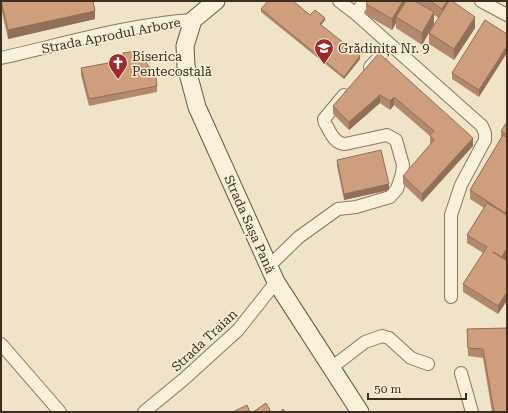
<svg xmlns="http://www.w3.org/2000/svg" width="508" height="413" font-family="'Roboto Serif',serif">
<style>
.lines{fill:none;stroke-linecap:round;stroke-linejoin:round}
.street-casing{stroke:#8d765c;stroke-width:14}
.secondary-casing{stroke:#6f573f;stroke-width:19}
.street{stroke:#faf1dc;stroke-width:12}
.secondary{stroke:#faf1dc;stroke-width:17}
.wall{fill:#b2896c}
.shaded-wall{fill:#916f58}
.building{fill:#cf9f7d;stroke:#916f58}
.labels{text-anchor:middle;stroke-width:3;stroke-linejoin:round;paint-order:stroke}
.street-label{font-size:13px;fill:#3d2e20;stroke:#f7eed8}
.poi-label{font-size:13px;fill:#3d2e20;stroke:#f7eed8;text-anchor:start}
</style>
<rect width="100%" height="100%" fill="#f0e4c8"/>
<g class="lines">
<g class="street-casing">
<path id="street" d="M339,1L356,14L482,126L485,133V140L461,185L451,215V297
M481,1L507,15
M356,14L364,1
M1,58C64,44 128,24 193,20
M370,67L390,45
M268,267L299,237L338,209L356,207L390,197L397,189L402,174L403,165L396,140L387,135L345,144C334,144 330,131 325,123L324,119L344,95
M1,344L60,412
M331,368L365,342L382,336L389,338L411,358L428,364
M461,373L472,412
M144,412L184,379L238,330L276,282"/>
</g>
<g class="secondary-casing">
<path id="secondary" d="M216,1L193,20L185,46L186,66L197,107L276,282L360,412"/>
</g>
<use href="#street" class="street"/>
<use href="#secondary" class="secondary"/>
</g>
<path class="wall" d="M1,1H93L95,19L8,39L1,8Z
M368,1H454L453,2L475,28L454,60L429,44V33L439,18L434,15V24L422,45L396,28V23L392,30L366,15V4Z
M261,9L310,15L325,20L321,25L360,59L344,79L261,12Z
M485,20L479,97L452,79V73Z
M123,53L157,86V92L89,106L81,75V68L123,60Z
M379,53L473,146L422,202L403,184V176L431,144L430,143V136L394,105L390,110L380,103L349,130L333,114V106Z
M507,122V257L505,260L498,314L463,292V284L483,253L467,243V235L484,208L470,199V190L501,138V131Z
M337,160L389,190L344,200L337,166Z
M507,328V412H492L483,358L468,356L467,329Z"/>
<path class="shaded-wall" d="M403,1H410L396,17V23L392,30V19Z
M447,1H454L442,20V9Z
M95,11V19L8,39V30Z
M434,12V24L422,45V33Z
M475,17V28L454,60V49Z
M325,18V20L320,26V24Z
M507,46V53L479,97V90Z
M360,56V59L344,79V77Z
M380,95V103L349,130V122Z
M394,97V105L390,110V101Z
M473,138V146L422,202V194Z
M389,184V190L344,200V194Z
M507,248V257L502,265V257Z
M507,292V301L498,314V306Z"/>
<path class="building" d="M1,1H93L95,11L8,30Z
M268,1H293L310,15L315,10L325,18L320,24L360,56L344,77L261,9Z
M368,1H403L392,19L366,4Z
M406,1H415L434,12L422,33L396,17Z
M430,1H447L442,9Z
M449,1H452L475,17L454,49L429,33Z
M485,20L507,34V46L479,90L452,73Z
M137,51L151,69L156,78L157,86L89,99L81,68L125,60L123,53Z
M379,53L473,138L422,194L403,176L434,140L430,135L434,131L394,97L390,101L380,95L349,122L333,106Z
M507,122V135L501,131Z
M503,135L507,138V210L505,213L470,190Z
M381,150L389,184L344,194L337,160Z
M487,203L507,215V248L502,257L493,252L507,261V292L498,306L463,284L487,247L467,235Z
M507,328V412H494L483,349L468,348L467,329Z
M266,403L271,412H253Z
M247,405L250,412H233Z
M283,409L285,412H280Z"/>
<defs>
<g id="school-pin" transform="scale(1)"><path d="M0 17L-7.5 6A9.5 9.5 0 1 1 7.5 6Z" fill="#9e2a2b" stroke="#f7eed8"/><path d="M0-5L7-2L0 1L-7-2ZM-4 1L0 2.5L4 1V4Q0 6-4 4Z" fill="#fff"/></g>
<g id="church-pin" transform="scale(1)"><path d="M0 17L-7.5 6A9.5 9.5 0 1 1 7.5 6Z" fill="#9e2a2b" stroke="#f7eed8"/><path d="M-1.2-6h2.4v3.5h3.3v2.4h-3.3V6h-2.4V-.1h-3.3v-2.4h3.3Z" fill="#fff"/></g>
</defs>
<g fill-rule="evenodd">
<use href="#school-pin" x="324" y="48"/>
<use href="#church-pin" x="118" y="63"/>
</g>
<g class="labels">
<g class="street-label">
<text transform="translate(111 35) rotate(-11)" y="5">Strada Aprodul Arbore</text>
<text transform="translate(250 224) rotate(66)" y="5">Strada Sașa Pană</text>
<text transform="translate(204 340) rotate(-43)" y="5">Strada Traian</text>
</g>
<g class="poi-label">
<text x="338" y="53">Grădinița Nr. 9</text>
<text x="132" y="61">Biserica<tspan x="132" dy="15">Pentecostală</tspan></text>
</g>
</g>
<rect width="508" height="413" fill="none" stroke="#3d2e20" stroke-width="4"/>
<path d="M368 393v6h98v-6" fill="none" stroke="#3d2e20" stroke-width="2"/>
<text x="374" y="393" font-size="12" fill="#3d2e20" stroke="#f7eed8" stroke-width="3" paint-order="stroke">50 m</text>
</svg>
